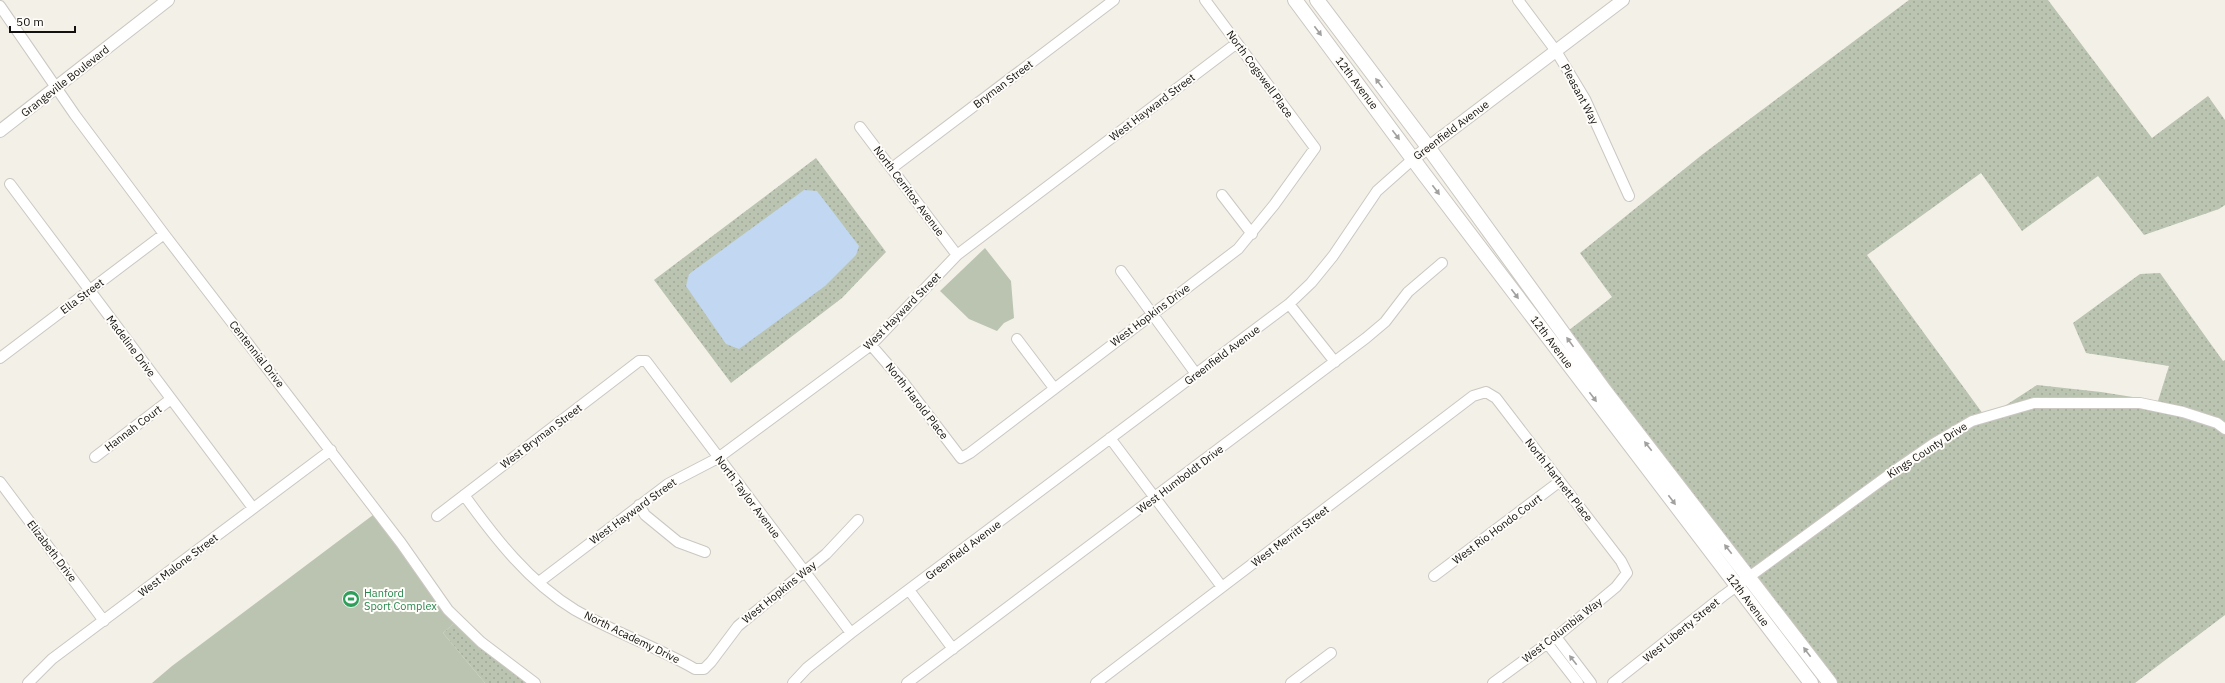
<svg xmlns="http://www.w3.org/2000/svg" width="2225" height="683" font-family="'IBM Plex Sans',sans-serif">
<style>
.grass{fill:url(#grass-dots)}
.park{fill:#bac4b1}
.water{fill:#c2d8f2}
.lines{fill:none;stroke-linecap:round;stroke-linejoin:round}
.minor-casing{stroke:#cbc7c1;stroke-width:12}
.tertiary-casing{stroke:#cbc7c1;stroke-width:14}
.secondary-casing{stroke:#cbc7c1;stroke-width:16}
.minor{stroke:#fff;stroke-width:10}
.tertiary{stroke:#fff;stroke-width:12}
.secondary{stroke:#fff;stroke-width:14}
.oneway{fill:#a1a09f}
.labels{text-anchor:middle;stroke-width:4;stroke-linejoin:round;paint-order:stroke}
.street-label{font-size:11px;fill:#13110f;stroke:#fffdfa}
.leisure-label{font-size:11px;fill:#27864d;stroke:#fffdfa;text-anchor:start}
</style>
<defs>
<pattern id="grass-dots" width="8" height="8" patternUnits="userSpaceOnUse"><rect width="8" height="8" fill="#bac4b1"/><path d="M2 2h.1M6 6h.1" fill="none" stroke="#9fa797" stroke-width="1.8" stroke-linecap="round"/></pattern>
</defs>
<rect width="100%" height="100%" fill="#f3f0e8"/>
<path class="grass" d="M1909,0H2048L2152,138L2208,96L2225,120V205L2219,209L2144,235L2098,176L2022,231L1981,173L1867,255L1986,418L2037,385L2101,392L2158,401L2169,366L2086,353L2073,323L2140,274L2160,273L2223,361L2225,360V615L2135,683H1823L1751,597L1560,337L1612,297L1580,253L1703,154Z
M816,158L886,252L842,298L731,383L654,280Z
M458,620L535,683H485L443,633Z"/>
<path class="park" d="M985,248L1011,281L1014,318L1004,323L997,331L969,319L940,291Z
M377,512L458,620L443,633L485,683H152L172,666Z"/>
<path class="water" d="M804,190L817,191L859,246L856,255L825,286L739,349L726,344L686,286L689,274Z"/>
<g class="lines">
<g class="minor-casing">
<path id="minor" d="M1518,0L1556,51L1585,99L1629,196
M0,6L75,115L164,234L401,543L448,610L481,642L535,683
M860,127L957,255
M892,168L1114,0
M10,184L253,508
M1222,195L1252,234
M1121,271L1196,374
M1289,304L1335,362
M1017,339L1054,388
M871,345L903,382L961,458L970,453L1238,249L1274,205L1315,148L1205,0
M0,358L164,234
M1110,438L1222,587
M95,457L171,399
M0,482L104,621
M464,495C495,538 529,582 575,610C614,632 657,647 695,669H704L711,662L738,626L826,554L858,520
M639,505L645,515L678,542L705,552
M437,516L639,361H646L851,633
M1434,576L1559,482
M539,582L668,484L718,458L871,345L957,255L1237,43
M909,590L953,649
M1556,637L1591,683
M1547,643L1578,683
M28,683L52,659L331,450
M793,683L807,668L851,633L1289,304L1311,283L1333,256L1377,191L1413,159
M907,683L1366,338L1385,322L1408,292L1442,263
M1096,683L1473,396L1486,392L1496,398L1621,561L1627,573L1616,587L1556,637L1493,683
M1291,683L1331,653
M1613,683L1723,596L1901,466L1933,444L1972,421L2034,403H2140L2183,412L2217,423L2225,429"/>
</g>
<g class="tertiary-casing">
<path id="tertiary" d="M0,131L168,0
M1413,159L1623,0"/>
</g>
<g class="secondary-casing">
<path id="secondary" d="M1295,0L1424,174L1811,683
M1317,0L1428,147L1605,391L1830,683"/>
</g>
<use href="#minor" class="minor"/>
<use href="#tertiary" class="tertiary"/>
<use href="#secondary" class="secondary"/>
</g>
<defs><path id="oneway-solid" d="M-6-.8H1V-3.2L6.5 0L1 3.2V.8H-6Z"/></defs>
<g class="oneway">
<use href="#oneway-solid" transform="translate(1318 31) rotate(53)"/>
<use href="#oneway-solid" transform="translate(1379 83) rotate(-127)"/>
<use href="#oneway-solid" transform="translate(1396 135) rotate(53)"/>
<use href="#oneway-solid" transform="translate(1436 190) rotate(53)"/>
<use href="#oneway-solid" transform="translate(1515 294) rotate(53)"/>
<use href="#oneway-solid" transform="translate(1570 342) rotate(-126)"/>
<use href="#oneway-solid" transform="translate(1593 397) rotate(53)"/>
<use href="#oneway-solid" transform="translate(1648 446) rotate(-128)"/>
<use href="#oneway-solid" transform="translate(1672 500) rotate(53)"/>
<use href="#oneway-solid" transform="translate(1728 549) rotate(-128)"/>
<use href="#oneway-solid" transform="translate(1807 652) rotate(-127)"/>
<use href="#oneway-solid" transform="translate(1573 660) rotate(-128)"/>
</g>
<defs>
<g id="stadium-disc" transform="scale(0.9)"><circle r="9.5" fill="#2e9e5b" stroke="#fffdfa"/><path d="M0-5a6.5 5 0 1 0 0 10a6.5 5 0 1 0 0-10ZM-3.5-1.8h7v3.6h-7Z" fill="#fff"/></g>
</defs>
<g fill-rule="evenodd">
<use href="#stadium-disc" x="351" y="599"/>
</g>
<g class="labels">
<g class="street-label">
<text transform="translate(1260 74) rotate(54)" y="4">North Cogswell Place</text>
<text transform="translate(65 81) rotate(-38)" y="4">Grangeville Boulevard</text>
<text transform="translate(1357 83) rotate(53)" y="4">12th Avenue</text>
<text transform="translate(1003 84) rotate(-37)" y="4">Bryman Street</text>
<text transform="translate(1580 94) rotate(62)" y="4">Pleasant Way</text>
<text transform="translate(1152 107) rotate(-37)" y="4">West Hayward Street</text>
<text transform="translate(1451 130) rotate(-37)" y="4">Greenfield Avenue</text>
<text transform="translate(909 191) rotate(53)" y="4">North Cerritos Avenue</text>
<text transform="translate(82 296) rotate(-37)" y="4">Ella Street</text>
<text transform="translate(902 311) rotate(-45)" y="4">West Hayward Street</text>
<text transform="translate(1150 315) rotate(-37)" y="4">West Hopkins Drive</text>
<text transform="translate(1552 342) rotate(53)" y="4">12th Avenue</text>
<text transform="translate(131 346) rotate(53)" y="4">Madeline Drive</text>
<text transform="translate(257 354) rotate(52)" y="4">Centennial Drive</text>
<text transform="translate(1222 355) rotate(-37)" y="4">Greenfield Avenue</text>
<text transform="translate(917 401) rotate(52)" y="4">North Harold Place</text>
<text transform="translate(133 428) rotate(-37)" y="4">Hannah Court</text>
<text transform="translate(541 436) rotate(-37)" y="4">West Bryman Street</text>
<text transform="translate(1927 450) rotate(-33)" y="4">Kings County Drive</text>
<text transform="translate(1180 479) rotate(-37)" y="4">West Humboldt Drive</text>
<text transform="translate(1559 480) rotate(52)" y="4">North Hartnett Place</text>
<text transform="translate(748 497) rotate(53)" y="4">North Taylor Avenue</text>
<text transform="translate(633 511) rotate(-36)" y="4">West Hayward Street</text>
<text transform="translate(1497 529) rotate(-37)" y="4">West Rio Hondo Court</text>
<text transform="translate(1290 536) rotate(-37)" y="4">West Merritt Street</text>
<text transform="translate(963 550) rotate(-37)" y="4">Greenfield Avenue</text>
<text transform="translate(52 551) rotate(53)" y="4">Elizabeth Drive</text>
<text transform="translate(178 565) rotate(-37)" y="4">West Malone Street</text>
<text transform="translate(779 592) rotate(-39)" y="4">West Hopkins Way</text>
<text transform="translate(1748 600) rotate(53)" y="4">12th Avenue</text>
<text transform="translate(1562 630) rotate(-38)" y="4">West Columbia Way</text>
<text transform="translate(1681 630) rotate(-39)" y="4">West Liberty Street</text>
<text transform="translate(632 637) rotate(26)" y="4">North Academy Drive</text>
</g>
<g class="leisure-label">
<text x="364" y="597">Hanford<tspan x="364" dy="13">Sport Complex</tspan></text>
</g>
</g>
<path d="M10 26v6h65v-6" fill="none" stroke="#13110f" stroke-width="2"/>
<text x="16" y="26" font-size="12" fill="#13110f" stroke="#fffdfa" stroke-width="3" paint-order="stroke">50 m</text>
</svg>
